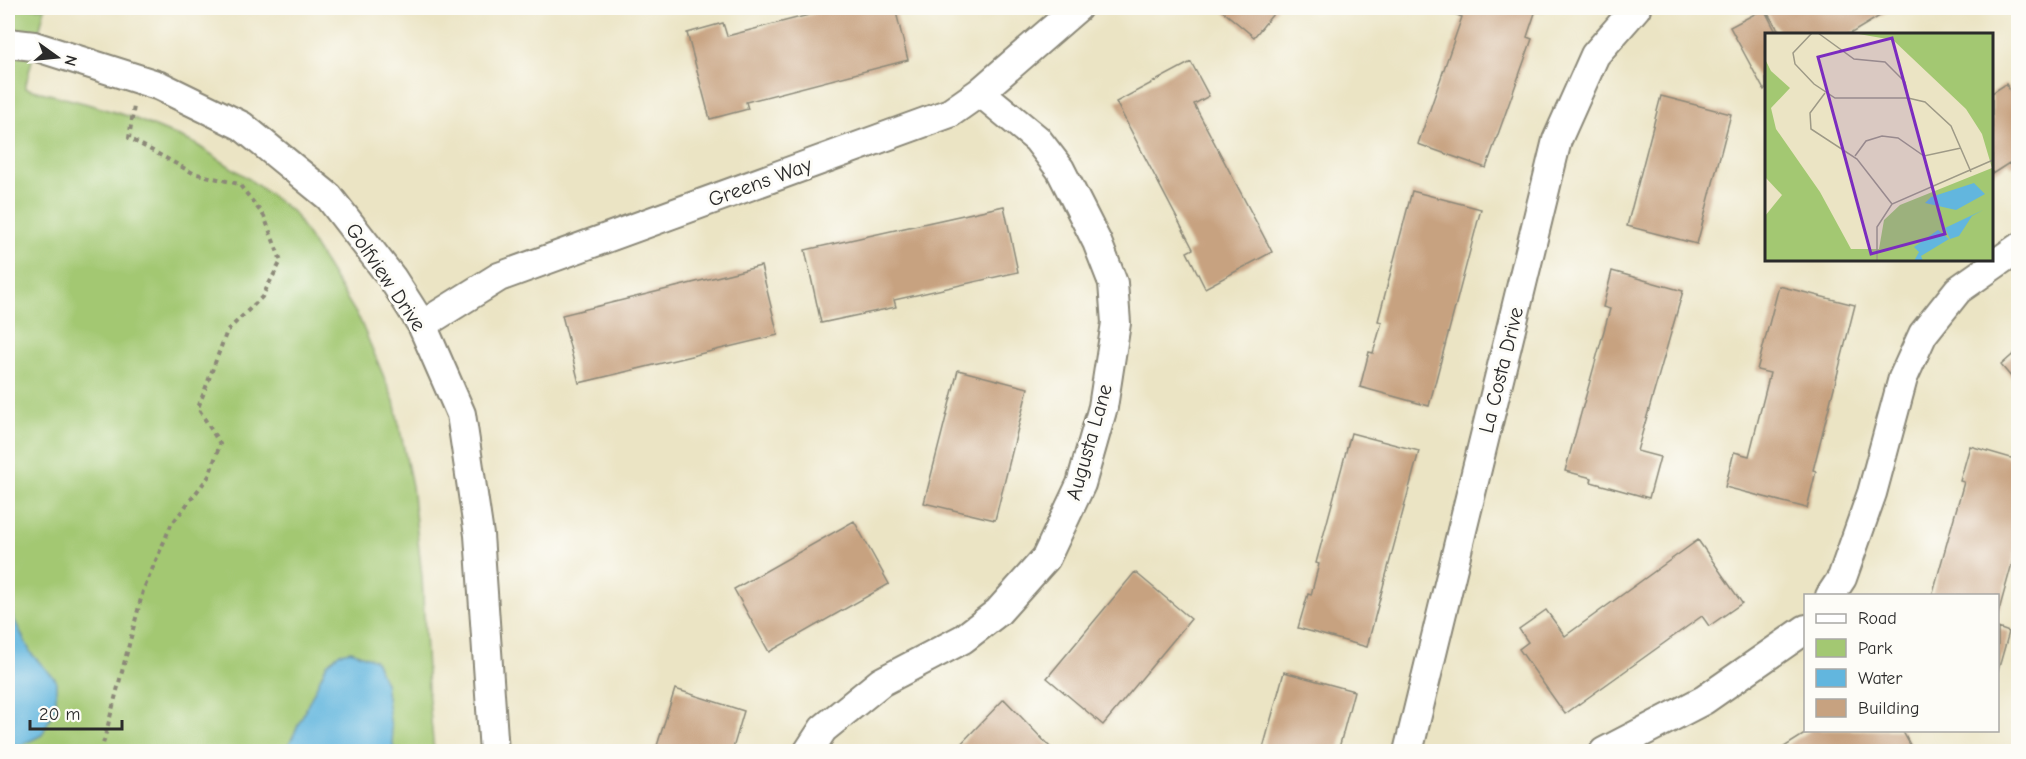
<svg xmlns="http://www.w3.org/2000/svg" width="2026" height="759" font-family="'Comic Neue',sans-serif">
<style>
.green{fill:#a3c872;stroke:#677a4e;stroke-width:1.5}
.water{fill:#62b6de;stroke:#467084;stroke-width:1.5}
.building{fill:#c7a280}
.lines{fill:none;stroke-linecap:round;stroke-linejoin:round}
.street-casing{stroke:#8b8878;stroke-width:32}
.path{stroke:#8b8878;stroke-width:4;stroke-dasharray:4.5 4.5;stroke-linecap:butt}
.street{stroke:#fff;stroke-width:28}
.labels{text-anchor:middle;stroke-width:6;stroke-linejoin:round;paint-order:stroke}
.street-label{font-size:21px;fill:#2b2b2b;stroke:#fdfcf7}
.inset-road{fill:none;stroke:#9e9a87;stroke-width:1.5}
.view{fill:#7b2cbf;fill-opacity:0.15;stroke:#7b2cbf;stroke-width:3}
.inset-edge{fill:none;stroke:#2b2b2b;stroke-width:3}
</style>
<rect width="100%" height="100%" fill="#fdfcf7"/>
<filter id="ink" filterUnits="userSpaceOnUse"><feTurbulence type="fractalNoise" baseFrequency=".0167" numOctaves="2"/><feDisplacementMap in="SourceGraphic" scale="12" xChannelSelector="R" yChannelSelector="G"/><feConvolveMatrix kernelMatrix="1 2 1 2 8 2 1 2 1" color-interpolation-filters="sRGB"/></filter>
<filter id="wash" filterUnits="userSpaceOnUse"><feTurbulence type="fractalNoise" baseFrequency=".008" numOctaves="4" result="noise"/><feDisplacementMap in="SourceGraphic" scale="24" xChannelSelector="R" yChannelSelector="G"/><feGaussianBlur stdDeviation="1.35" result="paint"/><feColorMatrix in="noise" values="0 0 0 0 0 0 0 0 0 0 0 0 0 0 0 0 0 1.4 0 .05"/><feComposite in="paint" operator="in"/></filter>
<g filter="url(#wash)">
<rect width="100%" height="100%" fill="#ebe4c4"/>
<path class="green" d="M8,8H45L25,88L84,103L131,117L194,143L249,179L294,213L360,320L394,401L412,486L422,577L428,690L434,751H8Z"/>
<path class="water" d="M8,607L31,653L56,680V705L42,735L20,746L8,743Z
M351,651L375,660L385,683L394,751H286L327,664L340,653Z"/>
<g id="blocks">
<path class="building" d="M836,8H895L908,60L746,102L748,109L710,119L687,33L723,23L727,36Z
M1219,8H1278L1254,37Z
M1458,8H1545L1544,12L1536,10L1527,37L1532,39L1486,168L1418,144L1462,17L1455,14Z
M1772,8H1893L1850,34H1781L1766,11Z
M1764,9L1777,34H1766V88L1764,90L1730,27Z
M1191,62L1209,96L1194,104L1272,252L1205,288L1187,252L1193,249L1116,102Z
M2006,84L2018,103V162L2012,167L2009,163L1992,174V93Z
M1661,96L1731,114L1697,244L1627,226Z
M1412,191L1481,209L1429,406L1360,387L1369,352L1373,353L1382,322L1378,321Z
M1004,206L1018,272L894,300L896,307L821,323L805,250Z
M761,266L778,335L579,383L562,315Z
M1612,271L1683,291L1637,451L1660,457L1649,498L1591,482L1592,478L1565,471L1610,309L1603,307Z
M1779,286L1855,305L1813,470L1816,471L1807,508L1725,487L1734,452L1749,456L1770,373L1757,370Z
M2018,350V385L2001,365Z
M958,370L1028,388L995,520L924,503Z
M1351,433L1419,451L1367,647L1298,628L1308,594L1311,595L1319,564L1316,563Z
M1970,446L2018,460V542L1998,614V596H1932L1964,482L1960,481Z
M854,521L889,584L769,652L734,589Z
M1698,540L1742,603L1709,626L1702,616L1565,714L1519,649L1528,642L1519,629L1546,610L1565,636Z
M1135,572L1191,619L1103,725L1047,678Z
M1998,628L2009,632L1998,671Z
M1284,672L1354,691L1338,752H1262Z
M675,689L744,711L732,752H655Z
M1004,699L1050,747L1046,752H953Z
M1811,730H1902L1914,752H1776Z"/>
</g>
</g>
<g filter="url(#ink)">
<use href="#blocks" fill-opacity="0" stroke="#8b8878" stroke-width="1.5"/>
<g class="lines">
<g class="street-casing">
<path id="street" d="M8,43L34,46L160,86L242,126L329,197L392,278L422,325L461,414L479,535L494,752
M422,325L499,277L950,113L980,92L1077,8
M1830,596L1842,578L1872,493L1903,378L1923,334L1958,290L2018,248
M808,752L823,729L881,682L963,639L998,612L1046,558L1081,484L1103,407L1116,323L1113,283L1097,242L1060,169L1037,139L980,92
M1408,752L1557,140L1595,55L1636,8
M1604,752L1704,700L1806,629"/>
</g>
<path class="path" d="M101,752L143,591L171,525L209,476L220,444L198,408L227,331L262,297L281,261L264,216L239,184L193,173L129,138L134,106"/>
<use href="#street" class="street"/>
</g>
</g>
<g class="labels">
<g class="street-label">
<text transform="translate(760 182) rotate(-20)" y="7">Greens Way</text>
<text transform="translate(386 277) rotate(56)" y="7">Golfview Drive</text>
<text transform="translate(1501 370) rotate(-76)" y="7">La Costa Drive</text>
<text transform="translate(1089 442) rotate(-74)" y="7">Augusta Lane</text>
</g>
</g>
<g transform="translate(1765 33)">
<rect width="228" height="228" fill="#ebe4c4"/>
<path d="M88,0H228V228H0V183L17,162L0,144V26L6,38L25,55L6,75L11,96L55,159L86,216H114L119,187L135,172L227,135L217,101L201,76L128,7Z" fill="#a3c872"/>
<path d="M209,150L220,161L191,177L160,170L166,164ZM218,177L207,183L194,203L185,206L180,195ZM173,197L184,206L156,223L158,228H149L154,219L149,214Z" fill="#62b6de"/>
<path class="inset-road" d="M47,0L28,20L30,31L49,51L70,65H143L160,69L186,93L206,139M53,0L89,26L120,29L140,49L143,65M60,60L45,80L46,96L92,126L127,171M90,123L101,108L117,103L133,105L159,123L196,115M112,228V194L127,171L228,127"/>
<path class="view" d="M127,5L180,201L106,221L53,24Z"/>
<rect width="228" height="228" class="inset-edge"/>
</g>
<rect width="2026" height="759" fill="none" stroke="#fdfcf7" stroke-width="30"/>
<rect x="1804" y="594" width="195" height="138" fill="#fdfcf7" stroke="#a9a8a5" stroke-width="1.5"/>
<rect x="1816" y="614" width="30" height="9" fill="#ffffff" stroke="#a9a8a5" stroke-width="1.5"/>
<text x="1858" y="624" font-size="18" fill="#2b2b2b">Road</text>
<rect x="1816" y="639" width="30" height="18" fill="#a3c872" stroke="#a9a8a5" stroke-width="1.5"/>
<text x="1858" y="654" font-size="18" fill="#2b2b2b">Park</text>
<rect x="1816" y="669" width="30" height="18" fill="#62b6de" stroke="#a9a8a5" stroke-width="1.5"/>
<text x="1858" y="684" font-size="18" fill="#2b2b2b">Water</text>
<rect x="1816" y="699" width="30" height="18" fill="#c7a280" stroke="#a9a8a5" stroke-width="1.5"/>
<text x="1858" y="714" font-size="18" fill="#2b2b2b">Building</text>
<g transform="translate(57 57) rotate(105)" stroke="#fdfcf7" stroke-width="4.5" paint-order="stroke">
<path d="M0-4.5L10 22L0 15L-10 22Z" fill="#2b2b2b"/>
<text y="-9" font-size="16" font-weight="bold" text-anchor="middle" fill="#2b2b2b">N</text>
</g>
<path d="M30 720v9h92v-9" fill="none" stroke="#2b2b2b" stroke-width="3"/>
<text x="39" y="720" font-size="18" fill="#2b2b2b" stroke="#fdfcf7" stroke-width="4.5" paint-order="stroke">20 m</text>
</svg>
